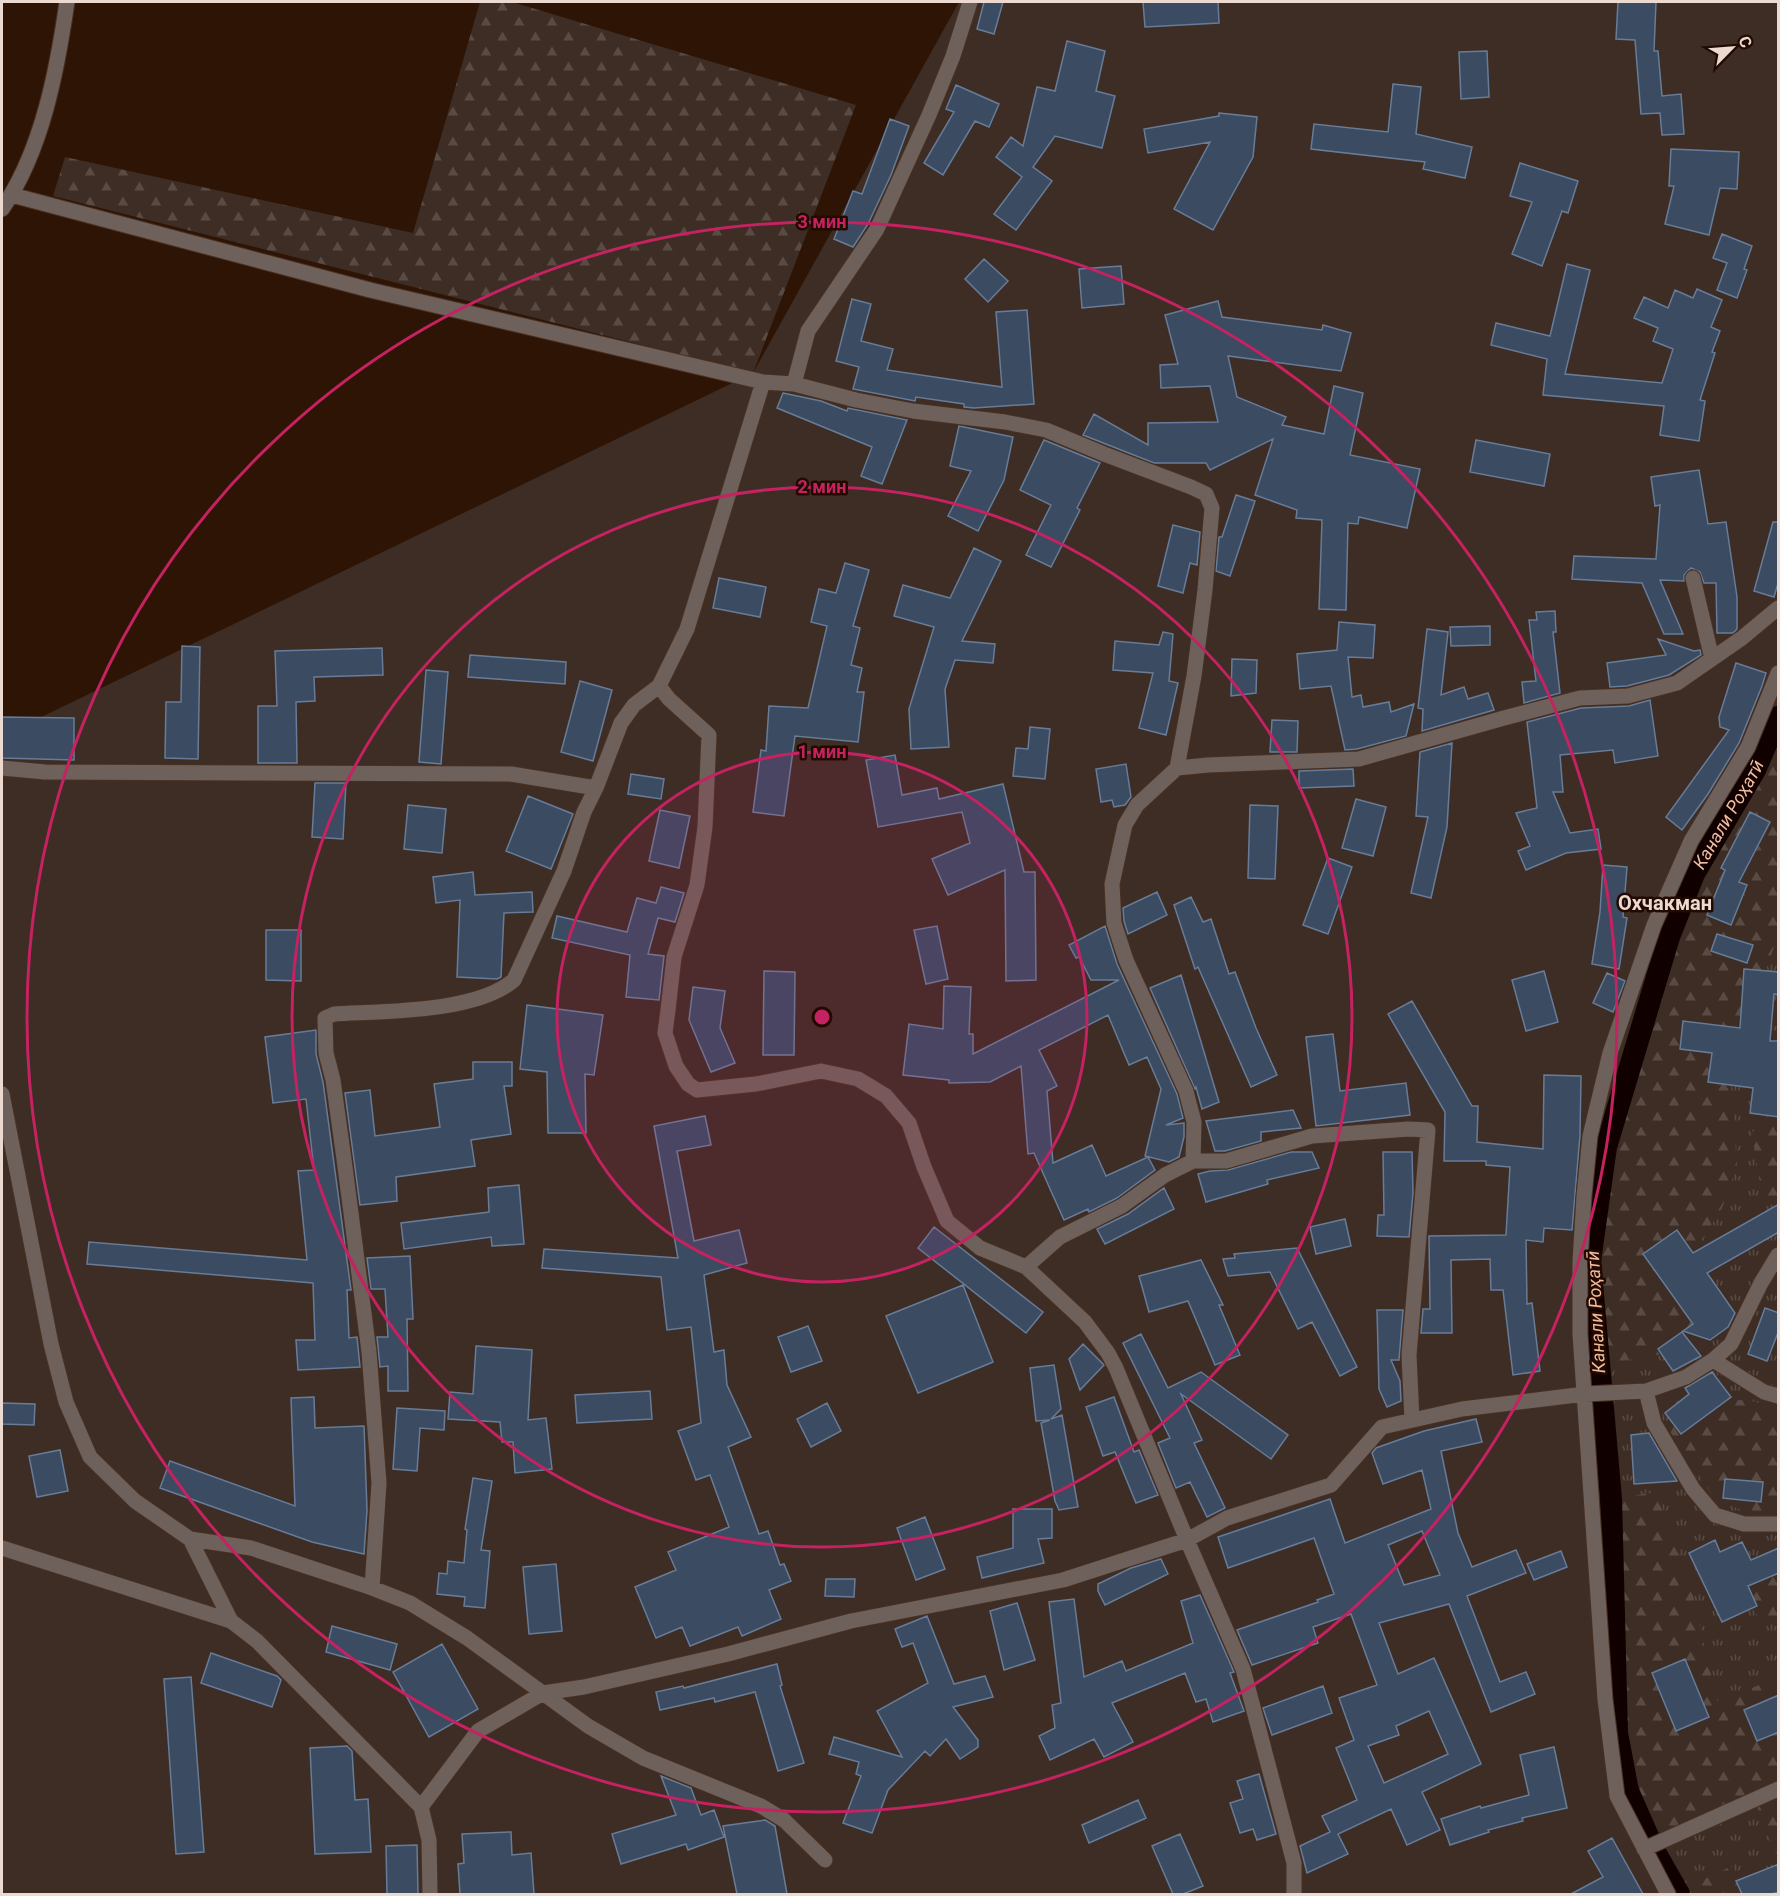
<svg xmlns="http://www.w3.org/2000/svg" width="1780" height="1896" font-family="Roboto,sans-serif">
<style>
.grass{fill:url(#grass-tufts)}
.forest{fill:url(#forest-firs)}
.garden{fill:#3d2d25}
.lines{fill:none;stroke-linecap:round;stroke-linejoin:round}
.canal{stroke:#100100;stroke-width:22}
.building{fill:#3a4b62;stroke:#687c98;stroke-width:1.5;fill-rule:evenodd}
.minor-casing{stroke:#493021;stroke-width:17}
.minor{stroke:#6e605a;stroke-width:15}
.ring{fill:none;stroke:#c42261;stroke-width:3}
.labels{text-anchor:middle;stroke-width:5;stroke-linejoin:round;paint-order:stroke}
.water-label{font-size:18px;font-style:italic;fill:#f3bc9f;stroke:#230a00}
.quarter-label{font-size:20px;font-weight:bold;fill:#ecd9cf;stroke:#230a00}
.centre{fill:#c42261;stroke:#230a00;stroke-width:3}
.ring-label{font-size:18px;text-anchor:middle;font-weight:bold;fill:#c42261;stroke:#230a00;stroke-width:5;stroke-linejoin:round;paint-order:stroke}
</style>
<defs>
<pattern id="grass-tufts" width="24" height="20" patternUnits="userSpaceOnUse" patternTransform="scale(1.5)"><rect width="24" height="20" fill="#3d2d25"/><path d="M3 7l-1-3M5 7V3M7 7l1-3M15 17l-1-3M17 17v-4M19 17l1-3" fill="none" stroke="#594b44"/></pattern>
<pattern id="forest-firs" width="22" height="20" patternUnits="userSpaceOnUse" patternTransform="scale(1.5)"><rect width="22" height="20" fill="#3d2d25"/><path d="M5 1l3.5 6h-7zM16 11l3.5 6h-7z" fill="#594b44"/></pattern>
</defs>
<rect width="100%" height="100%" fill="#2e1405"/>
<path class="grass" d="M1778,717V1894H1679L1655,1852L1628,1791L1617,1733L1611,1499L1590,1261L1755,770Z"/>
<path class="forest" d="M480,2H512L856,105L753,373L53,196L65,157L413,233Z
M1778,717V935L1730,1073L1737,1165L1722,1208L1683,1269L1707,1319L1680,1351L1600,1365L1590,1261L1606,1147L1669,937L1694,874L1755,770Z
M1778,1106V1212L1760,1184L1752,1133Z
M1701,1397L1752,1401L1778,1409V1518L1757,1517L1714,1498L1669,1430Z
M1657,1492L1692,1591L1717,1701L1778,1678V1857L1753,1797L1652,1843L1628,1791L1617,1733L1611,1499Z
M1777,1558H1778V1620L1760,1618L1740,1595Z
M1732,1866L1746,1894H1679L1677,1892Z"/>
<path class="garden" d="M959,2H1778V717L1755,770L1694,874L1669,937L1606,1147L1590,1261L1611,1499L1617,1733L1628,1791L1655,1852L1678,1894H2V736L753,373Z"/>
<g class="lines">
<path class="canal" id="s1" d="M1679,1894L1655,1852L1628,1791L1617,1733L1611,1499L1590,1261L1606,1147L1669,937L1694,874L1755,770L1778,717"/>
</g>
<path class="building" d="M984,2H1003L994,34L977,29Z
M1143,2H1218L1219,23L1145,27Z
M1618,2H1656L1654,51H1658L1662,96L1681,94L1684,134L1662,135L1660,113L1641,114L1635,40L1616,39Z
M1067,41L1105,51L1096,91L1115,96L1102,148L1055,136L1033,167L1052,181L1016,230L994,214L1022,177L996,157L1011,137L1023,146L1037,87L1055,91Z
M1487,51L1489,97L1461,99L1459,52Z
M1393,84L1421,87L1416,134L1472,147L1465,178L1423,169L1425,162L1311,149L1314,124L1388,132Z
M956,85L999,104L989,127L975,121L943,175L924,163L954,112L946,109Z
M1219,113L1257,117L1253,157L1213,230L1174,209L1210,142L1148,153L1144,129L1219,116Z
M890,119L909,126L891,175L868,224L853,247L834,239L853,191L862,194Z
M1671,149L1739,152L1737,189L1720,188L1709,235L1665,224L1674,186H1669Z
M1520,163L1578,181L1568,213L1562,211L1542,266L1512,254L1532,202L1510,196Z
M1722,234L1752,246L1744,269L1747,270L1737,298L1717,290L1727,263L1713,258Z
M984,259L1008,281L988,302L965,279Z
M1567,264L1590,270L1565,374L1662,383L1673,349L1653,341L1658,328L1634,318L1644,297L1668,308L1675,290L1693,298L1697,289L1722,300L1711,327L1720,331L1712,352L1715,353L1700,400L1705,401L1699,441L1660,435L1664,406L1543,395L1547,359L1491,345L1496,323L1550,336Z
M1121,266L1124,304L1082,308L1079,269Z
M852,299L871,304L861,341L893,349L887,370L1002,387L996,312L1027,310L1034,404L974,408L964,407V404L916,397L915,401L853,389L859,367L836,361Z
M1218,301L1222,317L1322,330L1323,325L1351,333L1341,371L1228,356L1237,397L1286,417L1282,425L1324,434L1334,386L1363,393L1350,455L1420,469L1407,528L1359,517L1358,524L1348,523L1346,610L1319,609L1322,520L1296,518L1297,510L1255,495L1273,439L1210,470L1206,463H1154L1083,435L1094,414L1148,445V423L1218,422L1210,386L1161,388L1160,365L1178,364L1165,315Z
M783,393L821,401L847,411L848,408L907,420L882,484L861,476L872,447L777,408Z
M959,426L1013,437L1004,480L978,531L948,516L971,471L950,466Z
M1044,440L1100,463L1077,508L1080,510L1051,567L1026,555L1051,505L1020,490Z
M1476,440L1550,454L1544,486L1470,472Z
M1699,470L1708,524L1726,522L1737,597V629L1733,633H1717L1716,583H1704L1700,572L1691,568L1684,575V581L1660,580L1683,634H1664L1642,583L1572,579L1574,556L1656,559L1660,505L1655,506L1651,477Z
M1236,495L1255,501L1230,576L1216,571L1219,537H1222Z
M1773,522H1779V580L1774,597L1754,591Z
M1173,525L1200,532L1197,565L1190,563L1183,593L1158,586Z
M974,548L1001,561L962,641L995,644L993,663L955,660L945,689L949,747L911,749L909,709L934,627L894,616L903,585L950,598Z
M845,563L869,570L853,626L860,628L851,665L862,668L857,692H864L858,742L795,736L784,816L753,812L761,750L766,751L769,706L808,708L827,626L811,622L819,589L836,593Z
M719,578L766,587L760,617L713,608Z
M1555,611L1556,632H1553L1560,693L1524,703L1522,682L1536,681L1529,620H1537L1536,612Z
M1339,622L1375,625L1373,658L1348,657L1352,697L1361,695L1363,707L1389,702L1391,712L1414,704L1406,736L1357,749L1345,750L1331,686L1300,689L1297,654L1337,650Z
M1490,626V645L1451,646L1450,627Z
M1427,629L1448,632L1441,695L1464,687L1468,699L1488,693L1494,710L1422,731L1423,709L1418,708Z
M1163,632L1173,634L1169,681L1178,683L1166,735L1139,728L1153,673L1113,670L1115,641L1159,645Z
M1658,639L1694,651L1700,650L1701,655L1669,675L1627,686L1610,687L1607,663L1666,655Z
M182,646L200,647L198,759L165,758L166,702H181Z
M382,648L383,675L314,677L315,701L296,702L297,763H258V706H277L275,651Z
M470,655L566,662L565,684L468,677Z
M1232,659L1257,660L1256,693L1231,696Z
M1736,663L1766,673L1762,686L1739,743L1708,794L1682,830L1666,817L1729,730L1720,727L1719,717Z
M426,670L448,672L441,764L419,762Z
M580,681L612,690L593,761L561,752Z
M1650,700L1658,756L1615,763L1613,750L1560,755L1563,792H1553L1570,833L1598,829L1601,849L1566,853L1526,870L1518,851L1530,846L1516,813L1537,808L1527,722L1581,708L1629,706Z
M2,717L74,718V760L2,758Z
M1272,720L1298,721L1297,752H1270Z
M1030,727L1050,729L1045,779L1013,776L1016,748L1028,749Z
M1452,743L1447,827L1431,898L1411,893L1428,817L1416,816L1420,752Z
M895,755L902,795L937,788L939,799L1003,784L1024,872H1035L1036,980L1006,981L1005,870L948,895L932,859L970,843L962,812L878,827L866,760Z
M1126,764L1131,797L1125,805L1114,807L1112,800L1101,802L1096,769Z
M1353,769L1354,786L1299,788V771Z
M631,774L664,779L661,799L628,794Z
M315,783H346L343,839L312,837Z
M528,796L573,814L551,869L506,851Z
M1356,799L1386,807L1373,856L1342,848Z
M408,805L446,809L442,853L404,849Z
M1250,805L1278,806L1275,879L1248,878Z
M660,810L690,816L679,868L649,861Z
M1750,812L1770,822L1739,882L1747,885L1731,925L1707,915L1725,870L1721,868Z
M1328,858L1352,867L1328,934L1303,925Z
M1603,865L1627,867L1623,917L1627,918L1619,969L1592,964L1600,912Z
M473,872L475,895L532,892L533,912L504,913L501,977L497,979L457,977L460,900L436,903L433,877Z
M661,887L684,893L675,922L658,918L648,954L664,956L659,1000L626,997L630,955L552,938L557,916L627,932L637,898L656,903Z
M1157,892L1167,915L1128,934L1124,921L1123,908Z
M1191,897L1203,922L1211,919L1229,974L1235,972L1256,1028L1277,1075L1251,1087L1198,967L1195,969L1174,905Z
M937,926L948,979L926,984L914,930Z
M1105,926L1117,964L1177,1094L1183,1118L1166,1125L1184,1123V1137L1179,1157L1169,1162L1145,1156L1161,1089L1147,1057L1129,1065L1108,1015L1039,1050L1057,1086L1047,1091L1053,1163L1092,1145L1106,1176L1148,1157L1155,1170L1117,1198L1089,1212L1088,1209L1064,1220L1034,1153L1028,1154L1021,1066L990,1082L949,1083V1080L903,1075L909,1024L943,1029L944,986L971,987L969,1034H973V1054L1119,980H1091L1079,957L1076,958L1069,945Z
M266,930H301V981L266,980Z
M1717,934L1753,945L1747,963L1711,951Z
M1744,969L1779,972V995L1774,994L1770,1041H1779V1117L1750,1113L1753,1088L1708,1082L1712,1053L1680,1049L1683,1021L1740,1028Z
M764,971L795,972L794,1055H763Z
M1544,971L1558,1022L1526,1031L1512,980Z
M1607,973L1625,981L1613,1012L1593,1003Z
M1181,975L1219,1102L1202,1109L1196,1087L1195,1089L1150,988Z
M693,987L725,991L720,1028L735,1063L711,1072L689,1020Z
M1412,1001L1472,1106H1478L1477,1142L1543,1149L1544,1075L1581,1076L1580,1135L1572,1230L1544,1228L1543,1242L1526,1240L1527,1304L1532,1303L1540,1371L1513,1375L1503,1290H1491L1490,1259L1451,1260L1452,1333H1421L1423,1309H1430L1429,1236L1506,1235L1510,1167L1486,1165V1161H1444L1445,1112L1388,1014Z
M527,1005L603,1015L594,1075L585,1074L586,1133H548L547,1072L520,1069Z
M316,1030V1054L323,1082L351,1290H347L349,1338L357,1337L360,1367L298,1370L296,1340H315L313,1283L87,1264L89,1242L307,1260L298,1171L314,1170L306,1099L273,1103L265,1037Z
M1333,1034L1340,1091L1406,1083L1410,1115L1316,1126L1306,1037Z
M473,1062H512V1086H504L511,1134L471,1140L475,1166L396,1177L397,1201L360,1205L345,1093L370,1090L375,1136L440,1127L434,1084L473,1079Z
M1293,1110L1301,1128L1261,1132V1141L1225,1151H1215L1206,1121Z
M705,1116L711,1145L677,1151L694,1241L739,1230L747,1263L704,1275L714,1352L724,1350L727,1385L751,1437L728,1447L759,1534L768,1531L780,1565L784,1564L791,1581L769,1590L781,1619L742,1636L738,1627L690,1646L682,1627L656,1638L635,1587L676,1570L668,1552L729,1527L710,1475L696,1480L678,1431L701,1423L691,1327L667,1330L661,1277L542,1268L544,1249L678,1258L654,1126Z
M1291,1152H1312L1319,1168L1267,1180L1268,1184L1206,1202L1198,1174L1210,1171L1228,1170Z
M1383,1152H1412L1413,1193L1409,1237L1377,1236L1378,1215H1384Z
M519,1185L524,1244L492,1246L491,1237L404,1249L401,1223L489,1212L488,1188Z
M1164,1188L1174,1209L1105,1244L1097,1229L1128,1214Z
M1779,1204V1232L1707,1273L1735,1313L1728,1327L1710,1340L1683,1331L1693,1324L1643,1254L1677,1230L1693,1253Z
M1345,1219L1351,1246L1316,1254L1310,1227Z
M934,1227L1043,1312L1026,1333L918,1248Z
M1297,1248L1357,1367L1340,1376L1312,1322L1298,1329L1270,1272L1228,1276L1223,1259L1235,1258L1234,1254Z
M410,1256L413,1319H407L408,1391H388V1366L380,1367L377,1337H388L385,1289H371L367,1258Z
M1201,1260L1223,1305H1219L1240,1355L1215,1365L1188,1301L1149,1312L1139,1276Z
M963,1285L993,1362L918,1393L886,1316Z
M1765,1308L1779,1313V1330L1767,1361L1748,1354Z
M1377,1310H1403L1399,1360H1391L1400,1381L1401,1401L1387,1407L1379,1389Z
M808,1326L822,1361L791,1372L778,1337Z
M1682,1332L1701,1356L1673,1371L1658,1349Z
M1141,1334L1168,1388L1201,1372L1288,1435L1271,1459L1181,1394L1202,1440L1194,1443L1225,1508L1207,1517L1190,1482L1176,1488L1158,1443L1170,1438L1123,1343Z
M1083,1344L1104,1365L1080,1390L1069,1359Z
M476,1346L532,1350L528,1420L546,1418L552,1469L515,1473L513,1442H502L500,1422L448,1419L450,1392L473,1394Z
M1054,1365L1061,1409L1051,1419L1062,1415L1078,1507L1059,1510L1055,1501L1041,1423L1050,1420L1036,1421L1030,1368Z
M1712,1372L1731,1397L1681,1434L1665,1413L1689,1394L1685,1388Z
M650,1391L652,1419L577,1423L575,1395Z
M314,1397L315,1428L364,1426L367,1510L364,1554L312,1542L160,1488L170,1461L295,1506L291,1398Z
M1114,1397L1134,1452L1139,1450L1158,1495L1136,1503L1115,1452L1103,1456L1086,1407Z
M2,1403L35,1404L34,1425L2,1424Z
M827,1403L841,1431L811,1447L797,1419Z
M397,1408L445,1411L444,1430L420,1428L417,1471L393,1469Z
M1476,1419L1482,1442L1441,1451L1458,1533L1472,1567L1516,1550L1526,1573L1467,1596L1500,1682L1526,1672L1535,1694L1491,1712L1449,1604L1379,1623L1398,1674L1434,1658L1481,1764L1422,1792L1440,1830L1407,1845L1391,1809L1338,1834L1348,1854L1307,1873L1300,1846L1330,1832L1322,1816L1357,1800L1336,1748L1354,1740L1339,1698L1377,1685L1351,1614L1313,1627L1318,1643L1252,1665L1237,1630L1318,1602L1317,1600L1334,1594L1314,1538L1228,1568L1218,1537L1330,1499L1345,1543L1431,1509L1422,1470L1383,1484L1372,1453L1376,1448L1424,1431ZM1422,1531L1440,1575L1404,1585L1388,1545ZM1429,1711L1448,1754L1384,1783L1368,1746L1399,1735L1396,1726Z
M1649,1433L1677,1481L1634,1484L1631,1435Z
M60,1450L68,1491L37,1497L29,1456Z
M473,1478L492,1481L481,1550L490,1551L485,1608L464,1606L465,1597L437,1594L439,1573L447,1574L448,1561L464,1563L467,1530L465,1529Z
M1725,1479L1763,1482L1761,1502L1723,1498Z
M1013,1509H1052V1538L1038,1539L1044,1563L982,1578L977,1557L1013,1548Z
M925,1517L945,1569L916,1580L897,1528Z
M1715,1540L1720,1552L1742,1542L1751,1560L1779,1548V1573L1748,1586L1757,1606L1722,1622L1689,1553Z
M1561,1551L1567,1567L1534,1580L1527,1564Z
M1161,1559L1168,1574L1105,1605L1098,1591V1584L1131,1568Z
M556,1564L562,1631L529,1634L523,1567Z
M826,1579H855L854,1597L825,1596Z
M1200,1595L1234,1672L1230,1673L1244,1711L1213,1722L1206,1699L1196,1702L1185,1673L1112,1703L1133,1742L1104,1757L1094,1739L1050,1760L1039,1736L1055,1728L1052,1705L1061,1703L1049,1602L1074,1599L1084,1677L1122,1661L1126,1671L1193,1643L1181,1601Z
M1017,1603L1035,1660L1004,1670L990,1611Z
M927,1616L954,1684L985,1676L993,1697L953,1707L978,1740V1747L960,1759L946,1739L930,1756L925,1751L888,1790L872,1833L843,1823L861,1776L856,1774L859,1762L829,1754L834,1737L902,1757L877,1711L928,1683L913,1643L902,1647L895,1629Z
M332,1626L397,1644L390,1670L326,1652Z
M442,1644L478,1709L429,1737L393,1672Z
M211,1653L277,1676L281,1680L272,1707L201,1683Z
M1685,1659L1709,1717L1676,1731L1652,1673Z
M777,1664L782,1685L780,1686L804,1763L778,1771L755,1692L715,1702L714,1698L660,1710L656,1692L683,1686L684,1688Z
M191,1677L204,1852L176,1854L164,1679Z
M1323,1686L1332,1713L1272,1735L1263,1708Z
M1779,1695V1732L1757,1741L1744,1710Z
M347,1746L352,1751L355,1800L368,1799L371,1852L315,1854L310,1748Z
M1554,1747L1567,1808L1522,1818L1523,1821L1488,1830L1489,1832L1450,1845L1441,1819L1480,1806L1481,1808L1529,1795L1520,1755Z
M1259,1774L1276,1834L1257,1840L1253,1829L1240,1833L1230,1803L1243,1799L1237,1781Z
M661,1776L691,1788L701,1815L714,1810L724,1837L688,1850L686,1844L621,1864L612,1834L676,1815Z
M1138,1800L1146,1818L1089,1843L1082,1825Z
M765,1820L775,1826L787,1894H737L723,1826Z
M511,1832L512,1855L531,1853L534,1894H460L458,1864L464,1863L462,1834Z
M1180,1834L1203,1886L1183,1894H1173L1152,1846Z
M1612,1838L1643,1894H1571L1603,1877L1588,1851Z
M417,1845L418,1894H387L386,1846Z
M1779,1864V1892L1771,1894H1742L1736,1881Z"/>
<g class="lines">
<g class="minor-casing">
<path id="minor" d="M12,195L370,290L763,382
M2,209C42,151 57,71 67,2
M794,384L808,331L877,229L929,115L953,56L970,2
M1693,578L1712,659
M659,686L669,699L709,735L705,827L697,885L674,957L668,1010L665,1033L676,1066L688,1084L697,1090L756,1084L821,1071L858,1079L886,1096L909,1123L924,1167L947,1221L980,1248L1026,1267
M2,768L45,772L511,774L596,788
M2,1094L51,1344L66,1402L90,1457L135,1501L190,1539L231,1621L257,1641L421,1807L429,1840L430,1894
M1193,1161L1194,1122L1186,1091L1126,960L1114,923L1112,884L1125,825L1137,805L1177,768L1208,765L1359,759L1504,718L1580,698L1628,696L1677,683L1742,638L1778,608
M1713,1360L1764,1392L1778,1396
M1646,1391L1654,1423L1693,1489L1715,1515L1744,1524H1778
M190,1539L251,1548L372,1588
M2,1548L231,1621
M421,1807L478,1731L543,1693L584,1687L728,1654L851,1621L1063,1580L1187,1540L1227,1518L1331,1485L1382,1427L1462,1409L1585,1394L1646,1391L1686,1377L1713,1360L1731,1344L1761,1283L1778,1255
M1644,1849L1778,1789
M825,1860L784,1820L761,1806L643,1758L588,1726L467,1638L410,1603L372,1588L379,1483L369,1352L344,1159L333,1080L326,1053L325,1018L334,1014C383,1011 476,1013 514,980L564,871L584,812L596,788L621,723L634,705L659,686L687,629L763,382L794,384L856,400L913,411L1005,422L1046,430L1104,454L1191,487L1206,494L1212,508L1205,590L1194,676L1177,768
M1294,1894V1863L1243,1669L1187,1540L1116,1368L1108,1353L1085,1322L1026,1267L1060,1237L1122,1206L1165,1175L1193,1161H1226L1312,1136L1409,1129L1428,1130L1409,1355L1412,1420
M1668,1894L1617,1796L1605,1699L1580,1334V1262L1584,1196L1590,1136L1610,1053L1654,925L1691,841L1748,747L1778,673"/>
</g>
<use href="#minor" class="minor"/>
</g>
<circle cx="822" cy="1017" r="265" fill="#c42261" fill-opacity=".12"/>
<g class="ring">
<circle cx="822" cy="1017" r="265"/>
<circle cx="822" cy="1017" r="530"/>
<circle cx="822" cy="1017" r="795"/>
</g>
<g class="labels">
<g class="water-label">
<text dy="6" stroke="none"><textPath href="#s1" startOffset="1118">Канали Роҳатӣ</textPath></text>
<text transform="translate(1596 1312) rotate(-93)" y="6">Канали Роҳатӣ</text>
</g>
<g class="quarter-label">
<text x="1665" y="910">Охчакман</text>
</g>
</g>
<circle cx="822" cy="1017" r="9" class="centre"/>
<g class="ring-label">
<text x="822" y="228">3 мин</text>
<text x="822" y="493">2 мин</text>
<text x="822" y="758">1 мин</text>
</g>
<rect width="1780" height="1896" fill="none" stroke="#ecd9cf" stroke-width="6"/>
<g transform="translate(1732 48) rotate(65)" stroke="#230a00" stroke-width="4.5" paint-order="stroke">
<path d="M0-4.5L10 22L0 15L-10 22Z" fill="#ecd9cf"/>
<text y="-9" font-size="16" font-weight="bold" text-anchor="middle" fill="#ecd9cf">С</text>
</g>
</svg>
